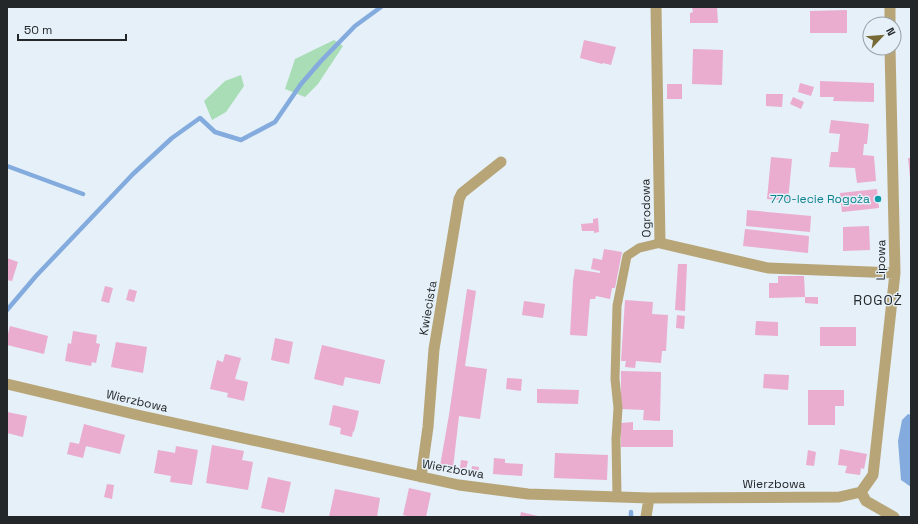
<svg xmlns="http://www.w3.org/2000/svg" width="918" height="524" font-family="'Space Grotesk',sans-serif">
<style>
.green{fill:#a9ddb6}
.water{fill:#83abdd}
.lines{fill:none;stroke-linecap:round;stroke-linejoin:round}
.stream{stroke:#83abdd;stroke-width:4.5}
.building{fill:#eaaccf}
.service{stroke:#b7a578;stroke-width:9}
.minor{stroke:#b7a578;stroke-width:11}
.culture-dot{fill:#0f9aa8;stroke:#e5f0f8;stroke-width:1.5}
.labels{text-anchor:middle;stroke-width:3;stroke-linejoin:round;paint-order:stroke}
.culture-label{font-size:12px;fill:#0d838f;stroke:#e5f0f8;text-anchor:end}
.street-label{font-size:12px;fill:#24272a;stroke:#e5f0f8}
.quarter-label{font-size:14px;letter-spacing:1px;fill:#24272a;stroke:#e5f0f8}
</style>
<rect width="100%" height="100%" fill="#e5f0f8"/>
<path class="green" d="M334,40L343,46L318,84L305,97L285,89L295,59Z
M241,75L244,86L226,112L212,120L204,101L225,81Z"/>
<path class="water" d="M908,414L911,415V487L901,480L898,441L902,420Z"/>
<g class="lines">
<path class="stream" d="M7,166L83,194
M7,310L36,276L133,174L172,138L200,118L215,132L241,140L275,122L301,84L321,61L355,26L381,7
M631,512V517"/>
</g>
<path class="building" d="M692,7H717L718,23H690V13L693,12Z
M847,10V33H810V11Z
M584,40L616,47L611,65L603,63L602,64L580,58Z
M693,49L723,50L722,85L692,84Z
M820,81L874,83V102L833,101L834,97H820Z
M800,83L814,87L811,96L798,92Z
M667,84H682V99H667Z
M766,94H783L782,107L766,106Z
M793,97L804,102L801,109L790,104Z
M831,120L869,124L867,144H864L863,155L874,156L876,181L857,183L855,168L829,167L831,152H838L840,134L829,133Z
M771,157L792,159L788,201L767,199Z
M908,158H911V177L910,178Z
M877,189L879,208L842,212L840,193Z
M747,210L811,216L810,232L746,226Z
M598,218L599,232L594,233V231H582L581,224L593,223V219Z
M869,226L870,250L843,251V227Z
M745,229L809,236L808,253L743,246Z
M604,249L622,252L615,288H612L610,299L596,296L595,299H590L587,336L570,335L573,281L575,269L600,273V271L591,269L593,258L602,260Z
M7,258L18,262L12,281L7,280Z
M678,264H687L685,311L675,310Z
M778,276H804L805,297L769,298V283H778Z
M105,286L113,288L109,303L101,301Z
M129,289L137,291L134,302L126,300Z
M467,289L476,291L465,366L487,369L480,419L459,416L453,468L440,466L449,415Z
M805,297H818V304L805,303Z
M625,300L653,302L652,314L668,315L666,351H662L661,363L636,361L635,368L625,367L626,361H621Z
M524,301L545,304L543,318L522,315Z
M677,315L685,316L684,329L676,328Z
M756,321L778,322V336L755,335Z
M10,326L48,336L44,354L7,345V338Z
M820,327H856V346H820Z
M73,331L97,335L96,343L100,344L96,363L92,362L91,366L65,361L68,343L71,344Z
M275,338L293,342L289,364L271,360Z
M116,342L147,347L143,373L111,367Z
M322,345L385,360L380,384L345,377L343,386L314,379Z
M225,354L241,358L235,379L248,382L244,401L227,397L228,393L210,389L217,360L223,362Z
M621,371L661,372L660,421L643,420L644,410L621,409Z
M764,374L789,375L788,390L763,388Z
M507,378L522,379L521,391L506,389Z
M537,389L579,390L578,404L537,403Z
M808,390H844V406H835V425H808Z
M333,405L359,411L354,432L353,431L352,437L340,434L341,428L329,425Z
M7,412L27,416L23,437L7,433Z
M633,422V430H673V447H621V423Z
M84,424L125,435L120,454L86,446L83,458L67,454L70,442L79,444Z
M212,445L244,451L242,460L253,462L248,490L206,483Z
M176,446L198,450L192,485L170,482L171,476L154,473L158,450L175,453Z
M840,449L867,454L864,469L861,468L860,475L845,473L847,466L838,465Z
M808,450L816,452L814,466L806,465Z
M555,453L608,455L607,480L554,478Z
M494,458L505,459V463L523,464L522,476L493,474Z
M461,460L468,461L466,469L460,468Z
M472,466L479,467L478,476L471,475Z
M268,477L291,482L284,513L261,508Z
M107,484L114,485L112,499L104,497Z
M409,488L431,493L426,517H411L403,515Z
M335,489L380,498L377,517H329Z
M521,512L538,516V517H520Z"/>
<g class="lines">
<path class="service" d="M617,497L616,439L618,408L615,379L617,306L627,256L639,248L660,243"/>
<path class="minor" d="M656,7L660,243L768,268L895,273
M890,7V24
M7,384L142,416L459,485L528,494L649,498L839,497L861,492
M421,477L428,427L434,349L459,199L462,193L501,162
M861,492L873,475L895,273L890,48
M861,492L866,501L894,517
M646,517L649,498"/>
</g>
<circle class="culture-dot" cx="878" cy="199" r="4"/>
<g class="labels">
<g class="culture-label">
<text x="870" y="203">770-lecie Rogoża</text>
</g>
<g class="street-label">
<text transform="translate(646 208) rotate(-91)" y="4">Ogrodowa</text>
<text transform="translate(881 260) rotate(-89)" y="4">Lipowa</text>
<text transform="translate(428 308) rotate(-80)" y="4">Kwiecista</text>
<text transform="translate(137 401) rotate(13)" y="4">Wierzbowa</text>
<text transform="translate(453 469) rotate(10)" y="4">Wierzbowa</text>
<text x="774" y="488">Wierzbowa</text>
</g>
<g class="quarter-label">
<text x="878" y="305">ROGOŻ</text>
</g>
</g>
<rect width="918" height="524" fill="none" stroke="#24272a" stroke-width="16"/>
<g transform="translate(882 36) rotate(64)"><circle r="19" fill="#e5f0f8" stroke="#98a0a6"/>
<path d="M0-3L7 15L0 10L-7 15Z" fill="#766936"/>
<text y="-6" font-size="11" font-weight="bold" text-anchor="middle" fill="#24272a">N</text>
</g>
<path d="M18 34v6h108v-6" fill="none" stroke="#24272a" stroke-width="2"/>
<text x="24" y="34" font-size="12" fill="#24272a" stroke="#e5f0f8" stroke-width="3" paint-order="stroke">50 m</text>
</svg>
